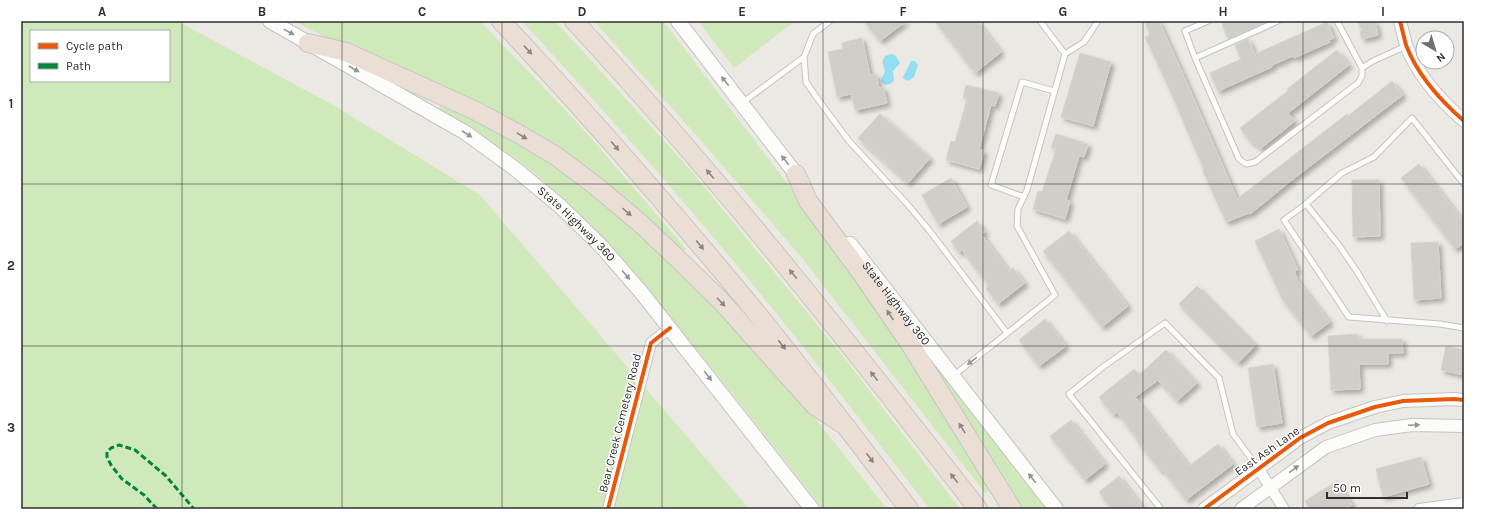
<svg xmlns="http://www.w3.org/2000/svg" width="1485" height="530" font-family="Karla,sans-serif">
<style>
.green{fill:#cfe9ba;fill-rule:evenodd}
.water{fill:#92dff2}
.building{fill:#d1ceca;stroke:#d7d4cf;filter:url(#shadow)}
.lines{fill:none;stroke-linecap:round;stroke-linejoin:round}
.service-casing{stroke:#c5c4c4;stroke-width:7}
.minor-casing{stroke:#c5c4c4;stroke-width:12}
.tertiary-casing{stroke:#c5c4c4;stroke-width:14}
.secondary-casing{stroke:#c5c4c4;stroke-width:16}
.motorway-casing{stroke:#c6c5c3;stroke-width:20}
.service{stroke:#fcfcfb;stroke-width:5}
.minor{stroke:#fcfcfb;stroke-width:10}
.tertiary{stroke:#fcfcfb;stroke-width:12}
.secondary{stroke:#fcfcfb;stroke-width:14}
.motorway{stroke:#eaded5;stroke-width:18}
.quiet{stroke:#00873e;stroke-width:3;stroke-dasharray:6 3;stroke-linecap:butt}
.cycleway-casing{stroke:#fff;stroke-width:6}
.cycleway{stroke:#e8590c;stroke-width:4}
.oneway{fill:#959594}
.oneway2{fill:#8c8682}
.grid{fill:none;stroke:#2e2e2e;stroke-width:1;stroke-opacity:0.55}
.labels{text-anchor:middle;stroke-width:3;stroke-linejoin:round;paint-order:stroke}
.street-label{font-size:12px;fill:#2e2e2e;stroke:#fff}
.neatline{fill:none;stroke:#2e2e2e;stroke-width:1.5}
.grid-label{font-size:13px;text-anchor:middle;font-weight:bold;fill:#2e2e2e}
</style>
<defs>
<filter id="shadow"><feDropShadow dx="3.5" dy="3.5" stdDeviation="2" flood-color="#0004"/></filter>
</defs>
<rect width="100%" height="100%" fill="#ece8e3"/>
<path class="green" d="M21,21H177L333,105L480,195L749,509H21ZM31,31H169V81H31Z
M294,21H480L585,131L686,249L681,254L591,174Z
M522,21H555L687,166L843,356L960,509H930C879,444 828,377 776,313C695,212 609,116 522,21Z
M594,21H663L803,204L873,297L992,489L985,493L802,258L696,135Z
M698,21H795L734,68Z
M440,105L473,120L476,117L562,167L659,248L784,379L887,509H823C772,444 721,379 668,315C633,272 598,230 556,192C521,159 479,134 438,108Z
M933,359L1048,509H1021L928,361Z"/>
<path class="water" d="M892,54L896,56L900,63L893,71L894,80L892,83L886,85L882,83L881,80L885,71C882,62 880,56 892,54Z
M911,61H915L918,65L914,77L908,81L904,79L903,77Z"/>
<path class="building" d="M864,21H906L880,41Z
M935,21H977L1001,52L975,73Z
M1145,21H1159L1190,90L1237,199L1347,114L1348,116L1392,81L1403,95L1297,176L1250,214L1249,213L1226,222L1203,171L1204,170L1171,93L1145,37L1150,35Z
M1227,21H1268L1228,39L1222,24Z
M1357,21H1375L1378,35L1362,39L1360,32L1362,30Z
M1327,22L1334,38L1329,40L1330,42L1294,58L1293,56L1272,65V67L1218,91L1210,73L1241,59L1235,45L1248,39L1255,54Z
M862,38L870,75L876,74L879,88L883,87L887,103L855,110L851,94L837,97L828,52L843,49L842,43Z
M1337,50L1349,65L1288,113L1295,121L1260,149L1254,142L1252,143L1240,128L1289,90L1287,89Z
M1080,53L1111,62L1093,126L1061,117Z
M966,85L999,93L995,106L991,105L979,149L984,151L979,169L946,160L951,141L955,142L967,99L963,98Z
M880,114L930,158L908,183L858,138Z
M1056,134L1088,144L1084,157L1079,156L1066,200L1070,201L1065,219L1033,209L1038,191L1042,192L1056,149L1051,148Z
M1419,164L1464,222V243L1455,249L1401,178Z
M951,178L967,207L938,224L922,195Z
M1352,180H1379L1380,236L1353,237Z
M977,221L985,232L982,235L1009,271L1013,268L1025,283L998,304L986,288L989,286L962,250L959,253L951,241Z
M1279,229L1298,270L1294,271L1298,281L1330,322L1311,336L1282,299L1255,241Z
M1069,231L1128,306L1102,327L1043,251Z
M1438,242L1441,298L1414,300L1411,243Z
M1197,286L1256,345L1238,363L1179,304Z
M1045,319L1066,346L1039,366L1019,340Z
M1358,334V339H1402L1403,353H1388V364H1359L1360,389L1331,390L1328,336Z
M1446,346L1464,350V375L1441,370Z
M1166,350L1197,383L1177,401L1158,380L1135,397L1189,466L1218,444L1233,464L1186,500L1162,469L1160,470L1137,441L1138,440L1117,412L1113,415L1099,397L1134,369L1139,375Z
M1273,364L1282,423L1257,427L1248,368Z
M1071,420L1105,464L1085,480L1050,436Z
M1421,457L1429,484L1383,497L1376,469Z
M1119,476L1144,509H1112L1099,492Z
M1337,481L1352,505L1346,509H1310L1305,501Z"/>
<g class="lines">
<g class="service-casing">
<path id="service" d="M1040,21L1065,54L1084,42L1098,21
M1278,21L1195,58L1239,159L1246,164L1255,162L1358,83L1362,76V68L1337,21
M804,57L806,82L817,98L849,141L908,205L929,230L1007,333
M1195,58L1185,31L1208,21
M1362,68L1373,61L1406,46
M742,103L804,57L813,34L830,21
M1464,184L1412,118L1374,157L1342,173L1302,207L1284,220L1349,317L1440,324L1464,328
M1024,197L991,185L1022,82L1054,91
M1306,204L1338,244L1358,273L1387,321
M954,375L995,343L1055,295L1017,226L1018,209L1027,190L1065,54
M1161,509L1069,394L1103,367L1165,323L1219,378L1233,434L1258,468"/>
</g>
<g class="minor-casing">
<path id="minor" d="M1258,468L1284,509
M608,509L651,343L670,328
M1419,509L1464,503"/>
</g>
<g class="tertiary-casing">
<path id="tertiary" d="M1400,21C1402,29 1404,37 1406,45C1417,74 1441,101 1464,121
M1204,509L1300,438L1328,423L1375,407L1403,401L1454,399L1464,400
M1241,509L1326,447L1375,430L1412,425L1464,426"/>
</g>
<g class="secondary-casing">
<g id="secondary">
<path id="s1" d="M270,21L466,133L514,168L560,206L602,247L641,292L812,509"/>
<path d="M678,21L802,182"/>
<path id="s2" d="M850,244L1056,509"/>
</g>
</g>
<g class="motorway-casing">
<path id="motorway" d="M501,21C591,117 677,216 760,317C811,380 860,445 909,509
M574,21C718,176 848,342 978,509
M308,43L346,52L476,111L517,133L556,156L597,187L640,223L677,258L722,302L815,406L847,427
M796,174L808,201L862,274L912,347L1012,509"/>
</g>
<use href="#service" class="service"/>
<use href="#minor" class="minor"/>
<use href="#tertiary" class="tertiary"/>
<use href="#secondary" class="secondary"/>
<use href="#motorway" class="motorway"/>
<path class="quiet" d="M157,509L144,495L122,479L111,465L107,457V452L111,448L119,445L135,450L166,476L194,509"/>
<g class="cycleway-casing">
<path id="cycleway" d="M1400,21C1402,29 1404,37 1406,45C1417,74 1441,101 1464,121
M608,509L651,343L670,328
M1204,509L1300,438L1328,423L1375,407L1403,401L1454,399L1464,400"/>
</g>
<use href="#cycleway" class="cycleway"/>
</g>
<defs><path id="oneway-solid" d="M-6-.8H1V-3.2L6.5 0L1 3.2V.8H-6Z"/></defs>
<g class="oneway">
<use href="#oneway-solid" transform="translate(289 32) rotate(29)"/>
<use href="#oneway-solid" transform="translate(354 69) rotate(30)"/>
<use href="#oneway-solid" transform="translate(725 81) rotate(-128)"/>
<use href="#oneway-solid" transform="translate(467 134) rotate(33)"/>
<use href="#oneway-solid" transform="translate(785 160) rotate(-128)"/>
<use href="#oneway-solid" transform="translate(626 275) rotate(49)"/>
<use href="#oneway-solid" transform="translate(972 361) rotate(143)"/>
<use href="#oneway-solid" transform="translate(708 376) rotate(52)"/>
<use href="#oneway-solid" transform="translate(1414 425) rotate(-2)"/>
<use href="#oneway-solid" transform="translate(1294 469) rotate(-37)"/>
<use href="#oneway-solid" transform="translate(1032 478) rotate(-128)"/>
</g>
<g class="oneway2">
<use href="#oneway-solid" transform="translate(528 50) rotate(47)"/>
<use href="#oneway-solid" transform="translate(522 136) rotate(31)"/>
<use href="#oneway-solid" transform="translate(615 146) rotate(49)"/>
<use href="#oneway-solid" transform="translate(710 174) rotate(-130)"/>
<use href="#oneway-solid" transform="translate(627 212) rotate(40)"/>
<use href="#oneway-solid" transform="translate(700 245) rotate(50)"/>
<use href="#oneway-solid" transform="translate(793 274) rotate(-130)"/>
<use href="#oneway-solid" transform="translate(721 302) rotate(46)"/>
<use href="#oneway-solid" transform="translate(890 315) rotate(-124)"/>
<use href="#oneway-solid" transform="translate(782 345) rotate(52)"/>
<use href="#oneway-solid" transform="translate(874 376) rotate(-128)"/>
<use href="#oneway-solid" transform="translate(962 428) rotate(-122)"/>
<use href="#oneway-solid" transform="translate(870 458) rotate(53)"/>
<use href="#oneway-solid" transform="translate(954 478) rotate(-128)"/>
</g>
<path class="grid" d="M182,21V509M342,21V509M502,21V509M662,21V509M823,21V509M983,21V509M1143,21V509M1303,21V509M21,184H1464M21,346H1464"/>
<g class="labels">
<g class="street-label">
<text dy="4" stroke="none"><textPath href="#s1" startOffset="369">State Highway 360</textPath></text>
<text dy="4" stroke="none"><textPath href="#s2" startOffset="75">State Highway 360</textPath></text>
<text transform="translate(620 423) rotate(-76)" y="4">Bear Creek Cemetery Road</text>
<text transform="translate(1267 451) rotate(-35)" y="4">East Ash Lane</text>
</g>
</g>
<rect width="1485" height="530" fill="none" stroke="#ffffff" stroke-width="44"/>
<rect x="30" y="30" width="140" height="52" fill="#ffffff" stroke="#ababab"/>
<rect x="38" y="43" width="20" height="6" fill="#e8590c" stroke="#ababab"/>
<text x="66" y="50" font-size="12" fill="#2e2e2e">Cycle path</text>
<rect x="38" y="63" width="20" height="6" fill="#00873e" stroke="#ababab"/>
<text x="66" y="70" font-size="12" fill="#2e2e2e">Path</text>
<g transform="translate(1435 50) rotate(142)"><circle r="19" fill="#ffffff" stroke="#ababab"/>
<path d="M0-3L7 15L0 10L-7 15Z" fill="#706f6d"/>
<text y="-6" font-size="11" font-weight="bold" text-anchor="middle" fill="#2e2e2e">N</text>
</g>
<path d="M1327 492v6h80v-6" fill="none" stroke="#2e2e2e" stroke-width="2"/>
<text x="1333" y="492" font-size="12" fill="#2e2e2e" stroke="#ffffff" stroke-width="3" paint-order="stroke">50 m</text>
<rect x="22" y="22" width="1441" height="486" class="neatline"/>
<g class="grid-label">
<text x="102" y="16">A</text>
<text x="262" y="16">B</text>
<text x="422" y="16">C</text>
<text x="582" y="16">D</text>
<text x="742" y="16">E</text>
<text x="903" y="16">F</text>
<text x="1063" y="16">G</text>
<text x="1223" y="16">H</text>
<text x="1383" y="16">I</text>
<text x="11" y="108">1</text>
<text x="11" y="270">2</text>
<text x="11" y="432">3</text>
</g>
</svg>
